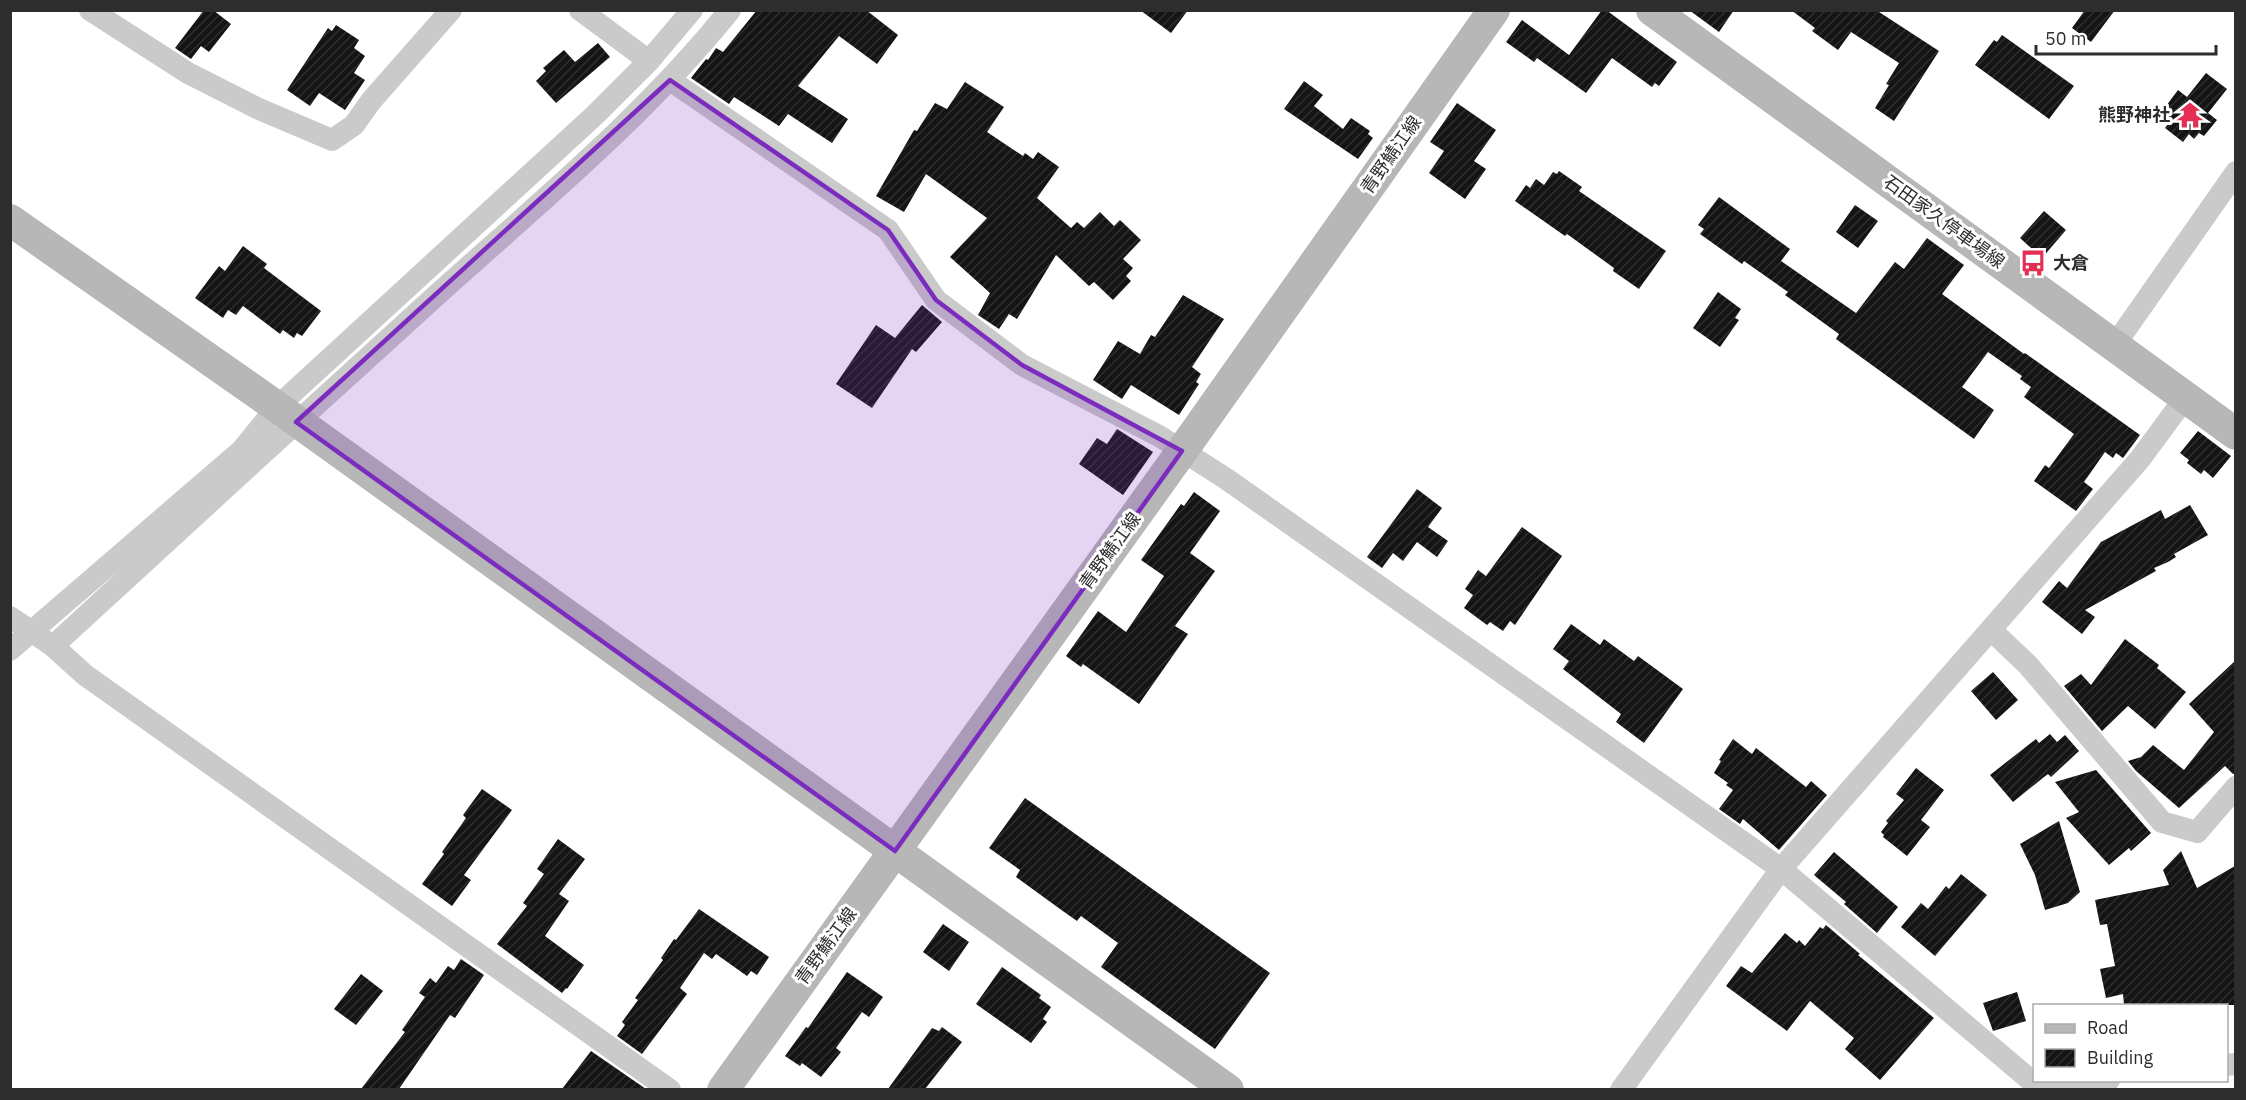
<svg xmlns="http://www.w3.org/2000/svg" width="2246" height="1100" font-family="'IBM Plex Sans','Noto Sans JP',sans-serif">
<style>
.building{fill:url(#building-hatch)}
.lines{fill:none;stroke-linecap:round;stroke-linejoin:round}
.street{stroke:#cacaca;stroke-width:22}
.secondary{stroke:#b7b7b7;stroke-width:32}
.marked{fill:#7b2cbf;fill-opacity:0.2;stroke:#7b2cbf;stroke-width:4.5;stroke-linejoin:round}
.labels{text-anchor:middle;stroke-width:6;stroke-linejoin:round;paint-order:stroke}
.poi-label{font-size:18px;font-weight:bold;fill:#2d2d2d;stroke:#fff;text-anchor:end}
.street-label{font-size:18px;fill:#2d2d2d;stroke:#fff}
</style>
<defs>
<pattern id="building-hatch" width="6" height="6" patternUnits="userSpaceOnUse" patternTransform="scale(1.5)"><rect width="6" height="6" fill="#141414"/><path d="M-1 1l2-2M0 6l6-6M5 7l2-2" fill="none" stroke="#2e2e2e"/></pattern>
</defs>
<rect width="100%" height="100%" fill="#fff"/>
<path class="building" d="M204,10H213L231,24L209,52L201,46L191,59L175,48Z
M757,10H866L898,35L877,64L839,36L798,86L848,119L832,143L788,114L779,126L734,97L729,104L691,78L706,59L708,60L716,48L723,52Z
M1140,10H1188L1171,33Z
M1602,10H1606L1677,62L1659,86L1655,83L1652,87L1612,58L1586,93L1537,58L1534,62L1506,42L1522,20L1569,55Z
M1689,10H1734L1719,32Z
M1791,10H1876L1939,51L1894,121L1875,108L1889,85L1886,84L1899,63L1851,32L1838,50L1812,31L1815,28Z
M2085,10H2115L2091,42L2072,28Z
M336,25L359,40L354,48L365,56L354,73L365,80L345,110L319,93L310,106L287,90L328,28L332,31Z
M2002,35L2074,86L2049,119L1975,65L1994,40L1997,42Z
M598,43L610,57L556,103L536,81L546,71L543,68L564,50L575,62Z
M2206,73L2227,89L2208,113L2217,120L2204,136L2199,133L2194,139L2189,134L2183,142L2165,128L2170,121L2165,117L2170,110L2166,106L2178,90L2187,97Z
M1304,81L1323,95L1314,106L1343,129L1351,118L1370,131L1368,134L1373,138L1358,159L1284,109Z
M965,82L1004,107L987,132L1023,156L1025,153L1033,159L1038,152L1059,167L1037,198L1071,228L1077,222L1084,228L1100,212L1114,226L1120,220L1141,240L1123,259L1133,268L1126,276L1131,281L1113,300L1094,282L1089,286L1056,255L1017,319L1009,314L999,329L978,315L990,293L950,257L987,218L926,174L904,212L876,196L914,130L917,131L935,103L947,109Z
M1457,103L1496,130L1474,161L1486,169L1465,199L1429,173L1444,151L1430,142Z
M1559,171L1582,187L1579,191L1666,251L1639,289L1613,271L1614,268L1567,234L1565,236L1515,201L1526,185L1530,188L1536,179L1544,185L1553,172L1557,174Z
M1719,197L1790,249L1781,261L1856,313L1895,262L1904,269L1927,238L1964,265L1942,294L2024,354L2025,353L2140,435L2123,458L2116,453L2113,458L2105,452L2084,482L2093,489L2076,511L2034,481L2045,465L2049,468L2074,434L2024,397L2031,387L2020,379L2022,376L1988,352L1962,387L1994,410L1974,439L1836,339L1839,334L1785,295L1788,292L1744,261L1742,264L1700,234L1704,229L1698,225Z
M1855,205L1878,221L1858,248L1836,232Z
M2044,211L2066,230L2042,258L2020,238Z
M243,246L267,264L264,268L321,311L302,336L297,333L294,338L283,330L280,334L243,306L236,315L228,310L223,318L195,298L219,266L225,271Z
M1718,292L1741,309L1735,318L1739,320L1720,347L1693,328Z
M1183,295L1224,319L1192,367L1201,374L1196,382L1199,384L1179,415L1131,385L1122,399L1093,380L1118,341L1140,354L1151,335L1155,337Z
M922,305L942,322L916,352L912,349L872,408L836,384L876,325L895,338Z
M1117,429L1153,452L1123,495L1079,464L1097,438L1107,444Z
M2198,431L2231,456L2213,478L2204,470L2201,474L2187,463L2189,460L2180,453Z
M1417,489L1442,508L1428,527L1448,541L1437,557L1417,542L1403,561L1393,553L1382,568L1367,557Z
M1194,492L1220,511L1190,553L1215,571L1175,626L1188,634L1139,704L1083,664L1081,667L1066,656L1098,611L1126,632L1164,576L1141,560L1181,504L1184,506Z
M2190,505L2208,535L2174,554L2176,557L2168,562L2154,568L2156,571L2085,610L2095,617L2082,634L2042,602L2059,581L2067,588L2101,542L2161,510L2165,519Z
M1522,527L1562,556L1515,625L1510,621L1503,631L1490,622L1487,625L1464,608L1473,595L1465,589L1478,570L1486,576Z
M1571,624L1600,645L1604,639L1634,661L1638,656L1683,689L1644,743L1616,722L1621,714L1563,669L1569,661L1553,649Z
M2125,639L2159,665L2157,668L2186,692L2155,729L2128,706L2102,731L2064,686L2081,674L2091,685Z
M2235,661V774H2233L2225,766L2179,808L2136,771L2128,761L2141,757L2153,745L2184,770L2214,732L2189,704Z
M1993,672L2018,700L1996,720L1971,691Z
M2050,734L2057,742L2065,735L2079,751L2051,777L2048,774L2044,777L2013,802L1990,775L2036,739L2039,743Z
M1733,739L1752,754L1756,748L1806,787L1811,781L1827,795L1779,850L1743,819L1740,824L1719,809L1733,790L1726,785L1728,783L1714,773L1721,761L1719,760Z
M1916,768L1944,790L1921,820L1930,827L1907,856L1883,837L1884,835L1881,832L1888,823L1886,821L1904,800L1896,794Z
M2096,770L2151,833L2131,851L2129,848L2109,865L2066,818L2079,812L2055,782Z
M482,789L512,810L464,875L471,880L452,906L422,884L444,854L442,852L466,818L463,815Z
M1025,798L1270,973L1215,1049L1101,967L1118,943L1081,916L1077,921L1060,909L1016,877L1020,870L989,848Z
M2059,821L2080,892L2068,903L2045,910L2035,875L2020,844Z
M558,839L585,859L559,894L569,901L545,936L584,965L567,989L566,988L562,993L497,944L527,906L523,903L544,874L537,869Z
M2181,851L2197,888L2235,866V1005H2124L2123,994L2106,998L2100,969L2115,966L2107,924L2100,925L2095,900L2169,885L2163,870Z
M1834,852L1898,907L1877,933L1844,904L1846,902L1814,875Z
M1961,874L1987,895L1935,956L1901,927L1921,903L1928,909L1946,886L1949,889Z
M699,909L769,957L757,975L751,971L747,976L716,954L712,959L704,953L680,988L687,994L642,1054L617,1036L625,1025L622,1022L638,1000L635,998L663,960L661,958L674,939L676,940Z
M943,924L969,942L949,971L923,952Z
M1826,925L1860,954L1858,955L1934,1018L1880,1080L1845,1049L1854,1038L1810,1001L1787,1031L1726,986L1741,966L1752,973L1785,933L1797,943L1799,940L1805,946L1820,927L1823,929Z
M461,959L484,975L455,1018L450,1015L399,1089H361L405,1032L402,1030L425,997L419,993L430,978L436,983L448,966L454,970Z
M1002,967L1041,995L1039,998L1051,1007L1043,1019L1047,1022L1031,1043L976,1004Z
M847,972L883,997L869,1017L862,1012L836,1048L841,1052L821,1077L802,1063L800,1066L785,1056L806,1027L808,1028Z
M361,974L383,991L356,1025L334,1009Z
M2017,992L2026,1021L1993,1031L1983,1003Z
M942,1027L962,1042L925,1089H888L932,1028L939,1031Z
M591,1051L646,1089H562Z"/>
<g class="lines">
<path class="street" d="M90,10L188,73L257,108L332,140L354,125L371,101L451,10
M580,10L649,61
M670,80L888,230L936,300L1022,365L1159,436L1225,478L1781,869L2041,1089L2109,1080
M2114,346L2236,172
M10,617L53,646L85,675L670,1090
M1991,630L2028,665L2162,822L2197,832L2236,787
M53,646C181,528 310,410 439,293C539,203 645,116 730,10
M10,650L242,450L277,407L595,115L649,61L692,10
M2226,1065L2236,1064
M1621,1090L1781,869L2140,459L2185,398"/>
<path class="secondary" d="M1652,10L2236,434
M10,220L277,407L1228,1090
M723,1090L1182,451L1494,10"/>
</g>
<path class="marked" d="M670,80L888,230L936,300L1022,365L1182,451L895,851L296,422Z"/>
<defs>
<g id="temple-bare" transform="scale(2.07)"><path d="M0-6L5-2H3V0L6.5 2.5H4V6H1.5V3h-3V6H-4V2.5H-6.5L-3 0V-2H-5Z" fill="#e52e54" stroke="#fff" stroke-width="2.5" paint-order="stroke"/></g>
<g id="bus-bare" transform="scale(2.07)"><path d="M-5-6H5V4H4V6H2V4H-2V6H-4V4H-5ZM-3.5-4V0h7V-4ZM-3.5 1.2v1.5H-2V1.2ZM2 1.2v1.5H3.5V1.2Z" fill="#e52e54" stroke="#fff" stroke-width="2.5" paint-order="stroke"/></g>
</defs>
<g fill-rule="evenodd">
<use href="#temple-bare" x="2190" y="115"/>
<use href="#bus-bare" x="2033" y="263"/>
</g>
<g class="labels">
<g class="poi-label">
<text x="2170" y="121">熊野神社</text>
<text x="2053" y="269" text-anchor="start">大倉</text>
</g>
<g class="street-label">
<text transform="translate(1391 155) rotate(-55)" y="6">青野鯖江線</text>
<text transform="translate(1944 222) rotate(36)" y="6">石田家久停車場線</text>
<text transform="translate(1110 551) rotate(-54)" y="6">青野鯖江線</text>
<text transform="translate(826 946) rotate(-54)" y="6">青野鯖江線</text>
</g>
</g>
<rect width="2246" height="1100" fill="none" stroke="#2d2d2d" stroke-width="24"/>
<rect x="2033" y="1004" width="195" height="78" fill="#ffffff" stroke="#ababab" stroke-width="1.5"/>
<rect x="2045" y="1024" width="30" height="9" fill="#b7b7b7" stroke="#ababab" stroke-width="1.5"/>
<text x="2087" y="1034" font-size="18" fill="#2d2d2d">Road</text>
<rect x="2045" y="1049" width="30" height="18" fill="url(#building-hatch)" stroke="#ababab" stroke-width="1.5"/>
<text x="2087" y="1064" font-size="18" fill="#2d2d2d">Building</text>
<path d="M2036 45v9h180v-9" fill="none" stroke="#2d2d2d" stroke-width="3"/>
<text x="2045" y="45" font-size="18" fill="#2d2d2d" stroke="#ffffff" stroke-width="4.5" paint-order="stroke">50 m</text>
</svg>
